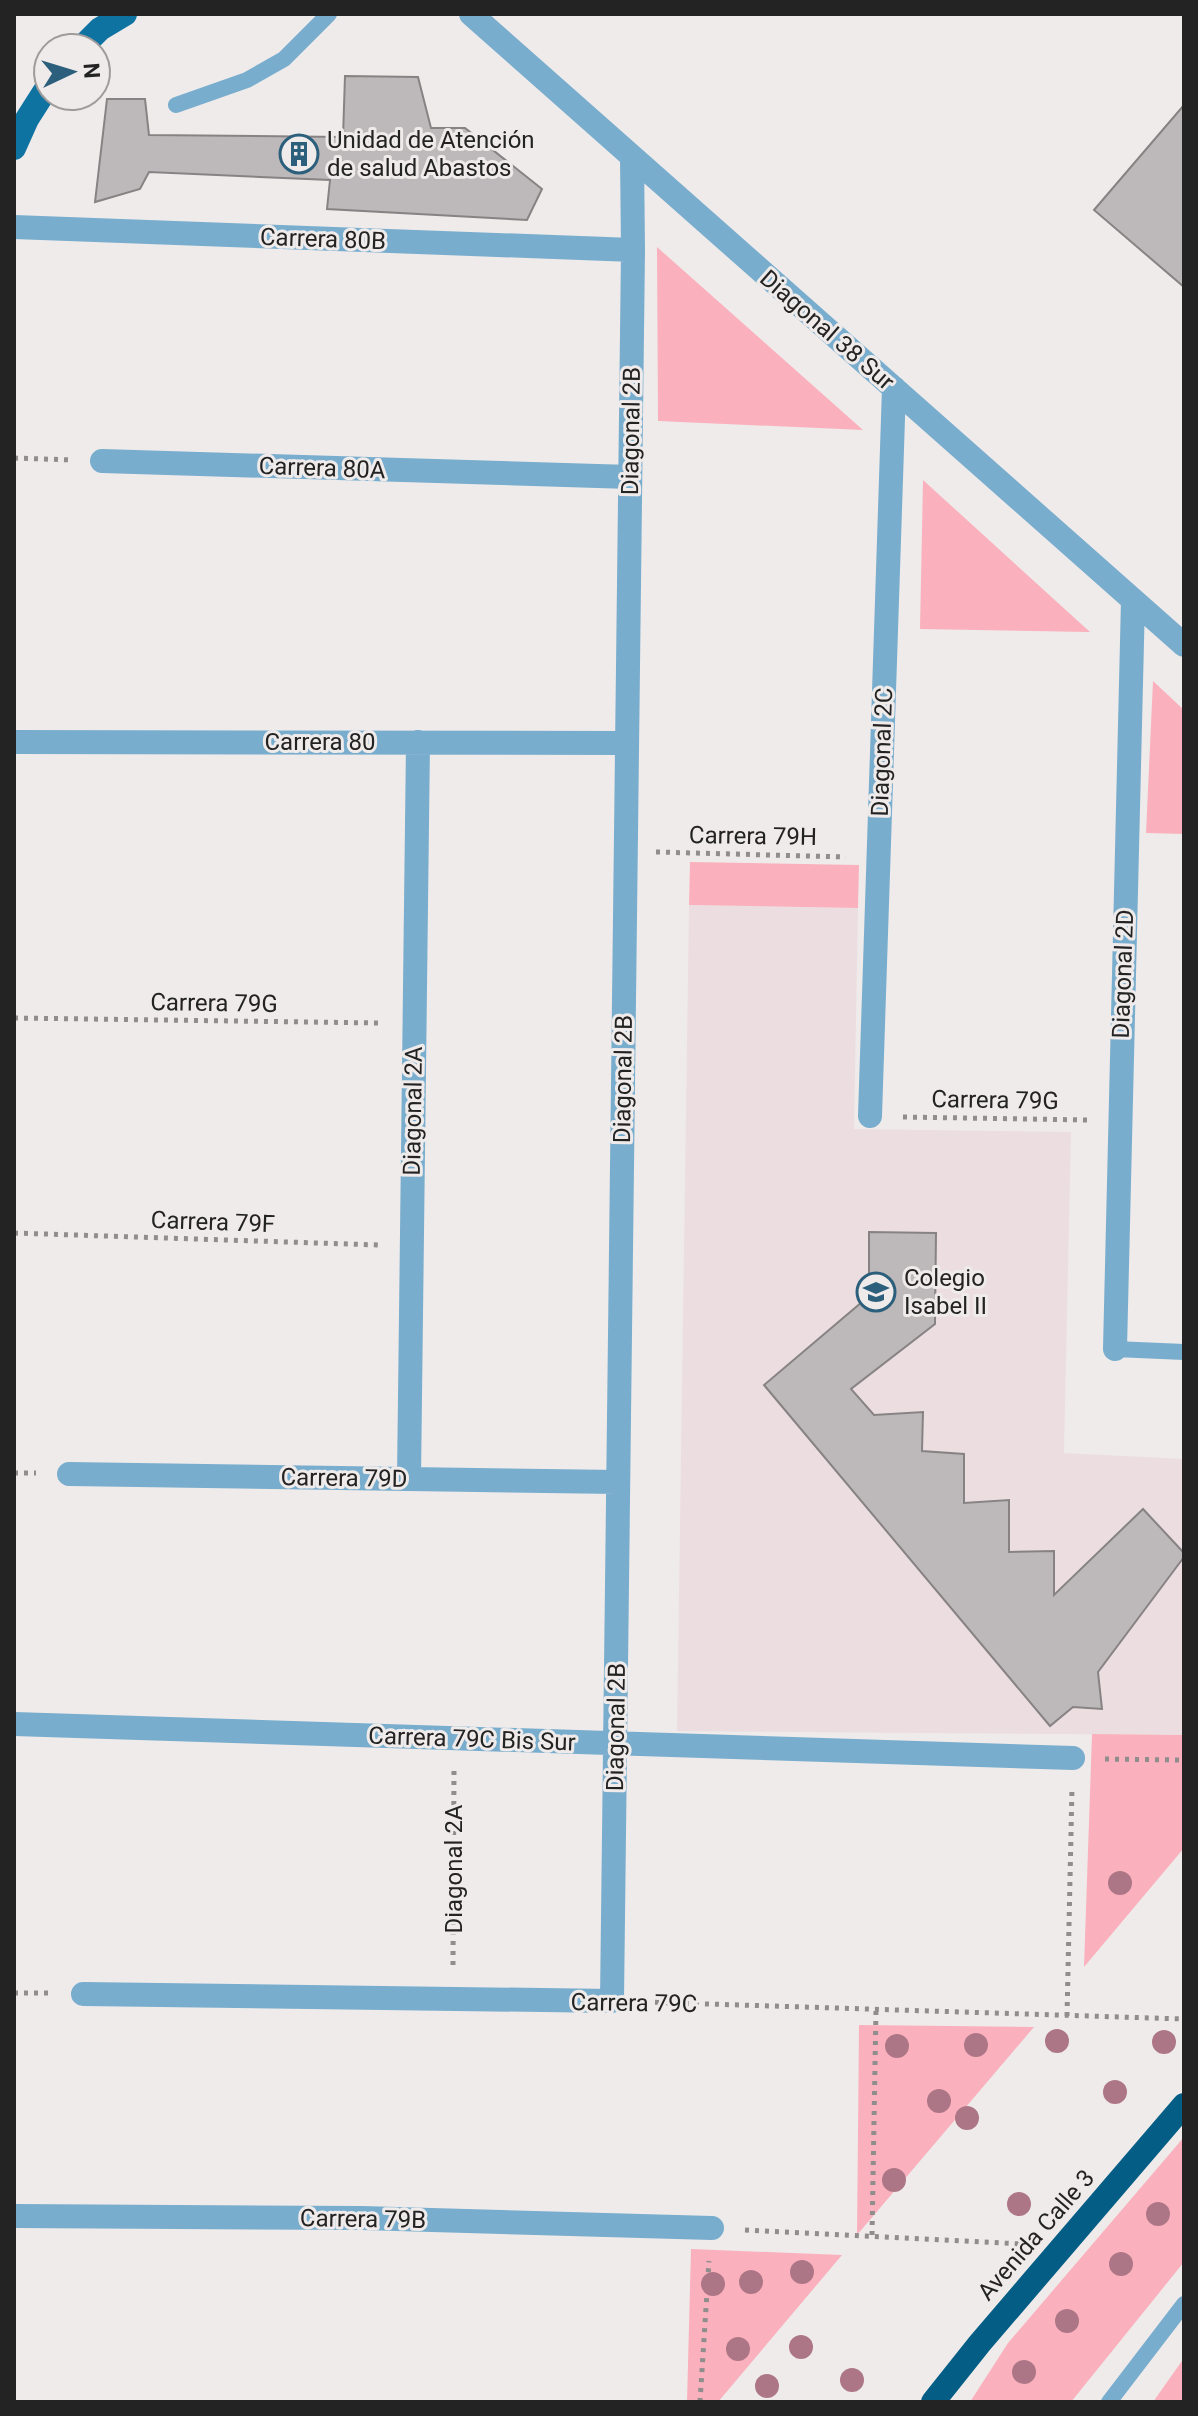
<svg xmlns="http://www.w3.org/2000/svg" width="1198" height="2416" font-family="Roboto,sans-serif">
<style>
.built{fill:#ecdee0}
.green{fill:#fab1bd}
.building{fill:#bdb8b9;stroke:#878384;stroke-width:2}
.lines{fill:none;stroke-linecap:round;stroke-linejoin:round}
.path{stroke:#908d8d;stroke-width:5;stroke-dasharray:4 6;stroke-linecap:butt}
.lane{stroke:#79adcd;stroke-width:16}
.street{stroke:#79adcd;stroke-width:24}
.primary{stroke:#0f73a1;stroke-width:24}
.highway{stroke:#035d84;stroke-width:24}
.tree{fill:#ad7686}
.labels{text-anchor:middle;stroke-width:6;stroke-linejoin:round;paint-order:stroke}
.poi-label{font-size:24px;fill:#242323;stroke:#efebeb;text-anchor:start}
.street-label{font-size:24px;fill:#242323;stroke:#efebeb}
</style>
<rect width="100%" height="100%" fill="#efebeb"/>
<path class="built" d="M689,905L858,908L854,1129L1071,1132L1064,1453L1184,1459V1735L677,1731Z"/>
<path class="green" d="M657,247L863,430L658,421Z
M923,480L1090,632L920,629Z
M1153,681L1184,710V834L1146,833Z
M690,862L859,865L858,908L689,905Z
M1092,1734L1184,1735V1848L1084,1967Z
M859,2025L1034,2027L857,2235Z
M1184,2137V2262L1071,2402H970L1008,2343Z
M691,2249L842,2255L718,2402H687Z
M1184,2358V2402H1153Z"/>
<path class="building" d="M345,76L418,77L431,128H465L542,189L527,220L327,209L330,180L149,172L140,189L95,202L107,99H145L149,135L343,137Z
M1184,105V287L1094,210Z
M869,1232L936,1233L935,1324L851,1389L874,1415L923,1412L922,1451L964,1454V1503L1009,1500V1552L1054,1551V1595L1143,1509L1184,1553V1557L1098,1672L1102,1709L1073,1707L1050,1726L764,1385L869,1296Z"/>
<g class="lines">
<path class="path" d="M14,458L73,460
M656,852L846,857
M14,1018L381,1023
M903,1117L1089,1120
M14,1233L378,1245
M14,1473H36
M1105,1759L1184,1760
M453,1965L454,1771
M14,1993H54
M645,2002L1184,2019
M1067,2016L1072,1788
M745,2230L1022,2244
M872,2235L876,2010
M700,2402L709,2261"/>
<path class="lane" d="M176,105L247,80L284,59L329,14
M1115,1349L1184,1352
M1109,2402L1184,2304"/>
<path class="street" d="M471,14L1184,645
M14,227L633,250
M102,461L630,477
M14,742L627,743
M870,1116L894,388
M1115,1349L1133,600
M69,1474L618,1482
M409,1479L418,742
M14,1724L1073,1758
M83,1994L612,2001L633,250L632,157
M14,2216L362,2218L712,2228"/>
<path class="primary" d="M81,48L100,29L125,14
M14,148L27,119L48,86"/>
<path class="highway" d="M933,2402L980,2343L1184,2105"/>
</g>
<g class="tree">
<circle cx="1120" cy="1883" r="12"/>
<circle cx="1057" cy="2041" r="12"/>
<circle cx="1164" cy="2042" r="12"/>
<circle cx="976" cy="2045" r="12"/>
<circle cx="897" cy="2046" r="12"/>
<circle cx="1115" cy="2092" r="12"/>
<circle cx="939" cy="2101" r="12"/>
<circle cx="967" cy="2118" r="12"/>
<circle cx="894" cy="2180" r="12"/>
<circle cx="1019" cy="2204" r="12"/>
<circle cx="1158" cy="2214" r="12"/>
<circle cx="1121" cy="2264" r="12"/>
<circle cx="802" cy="2272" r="12"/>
<circle cx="751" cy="2282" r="12"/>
<circle cx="713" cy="2284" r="12"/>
<circle cx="1067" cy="2321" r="12"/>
<circle cx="801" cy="2347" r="12"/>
<circle cx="738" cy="2349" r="12"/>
<circle cx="1024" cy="2372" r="12"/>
<circle cx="852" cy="2380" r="12"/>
<circle cx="767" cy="2386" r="12"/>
</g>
<defs>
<g id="building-ring" transform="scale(2)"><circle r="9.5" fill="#efebeb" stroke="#2c5f7c" stroke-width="1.5"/><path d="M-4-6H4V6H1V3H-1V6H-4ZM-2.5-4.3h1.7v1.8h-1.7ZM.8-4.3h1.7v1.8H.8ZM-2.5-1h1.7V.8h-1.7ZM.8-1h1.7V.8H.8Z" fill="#2c5f7c"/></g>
<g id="school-ring" transform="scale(2)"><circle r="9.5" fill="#efebeb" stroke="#2c5f7c" stroke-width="1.5"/><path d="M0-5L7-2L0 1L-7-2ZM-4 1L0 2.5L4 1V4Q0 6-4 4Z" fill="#2c5f7c"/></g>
</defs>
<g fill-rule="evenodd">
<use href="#building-ring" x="299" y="154"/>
<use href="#school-ring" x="876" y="1292"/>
</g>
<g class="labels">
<g class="poi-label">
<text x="327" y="148">Unidad de Atención<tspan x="327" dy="28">de salud Abastos</tspan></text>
<text x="904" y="1286">Colegio<tspan x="904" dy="28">Isabel II</tspan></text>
</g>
<g class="street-label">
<text transform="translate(323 239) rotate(2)" y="8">Carrera 80B</text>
<text transform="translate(827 330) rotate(41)" y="8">Diagonal 38 Sur</text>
<text transform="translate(631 431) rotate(-89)" y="8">Diagonal 2B</text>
<text transform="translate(322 468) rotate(2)" y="8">Carrera 80A</text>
<text x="320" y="750">Carrera 80</text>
<text transform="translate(882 752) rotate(-88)" y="8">Diagonal 2C</text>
<text transform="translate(753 836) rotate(1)" y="8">Carrera 79H</text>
<text transform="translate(1123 974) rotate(-88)" y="8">Diagonal 2D</text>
<text transform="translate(214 1003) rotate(1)" y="8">Carrera 79G</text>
<text transform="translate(623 1079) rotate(-89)" y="8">Diagonal 2B</text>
<text transform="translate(995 1100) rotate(1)" y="8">Carrera 79G</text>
<text transform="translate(413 1111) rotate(-89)" y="8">Diagonal 2A</text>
<text transform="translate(213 1222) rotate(2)" y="8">Carrera 79F</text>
<text transform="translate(344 1478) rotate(1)" y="8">Carrera 79D</text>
<text transform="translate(616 1727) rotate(-89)" y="8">Diagonal 2B</text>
<text transform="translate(472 1739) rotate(2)" y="8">Carrera 79C Bis Sur</text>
<text transform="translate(454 1869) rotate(-90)" y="8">Diagonal 2A</text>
<text transform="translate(634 2003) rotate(1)" y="8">Carrera 79C</text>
<text transform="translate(363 2219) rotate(1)" y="8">Carrera 79B</text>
<text transform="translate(1036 2235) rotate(-49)" y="8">Avenida Calle 3</text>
</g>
</g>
<rect width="1198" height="2416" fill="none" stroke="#242323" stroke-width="32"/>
<g transform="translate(72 72) rotate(86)"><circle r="38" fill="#efebeb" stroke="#9e9b9b" stroke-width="2"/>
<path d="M0-6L14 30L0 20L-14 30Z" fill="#2c5f7c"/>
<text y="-12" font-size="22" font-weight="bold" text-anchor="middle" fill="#242323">N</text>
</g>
</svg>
